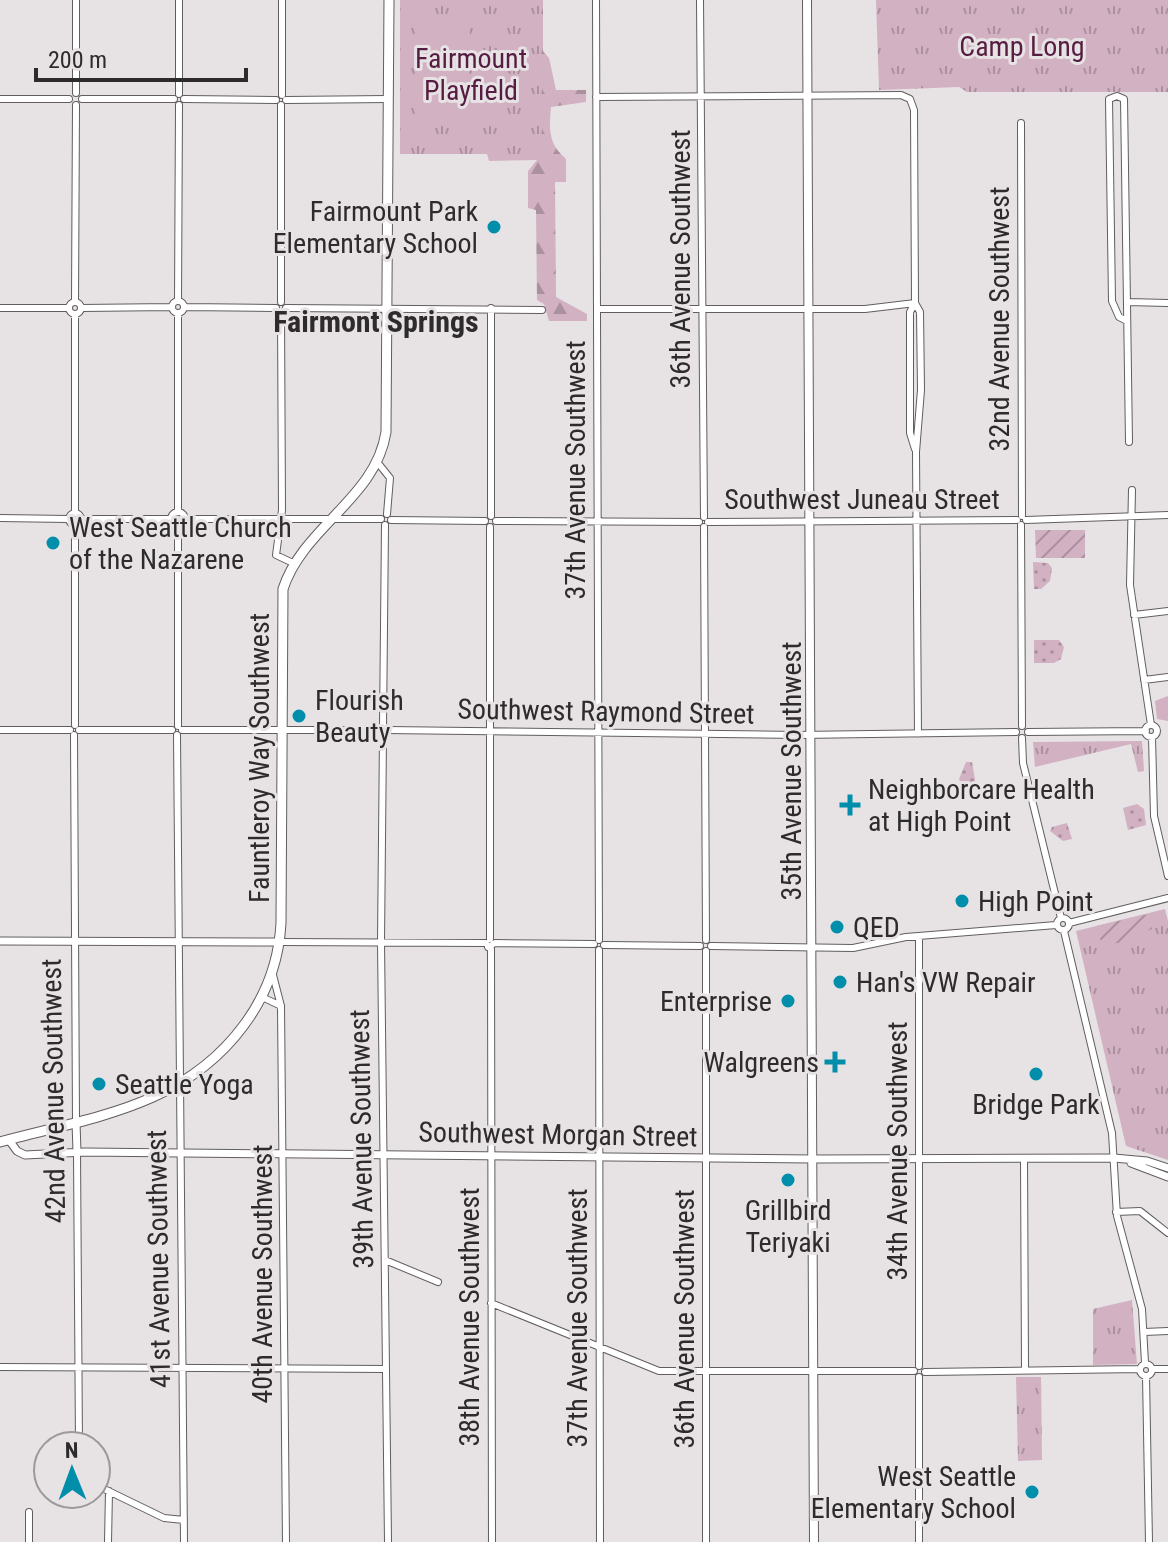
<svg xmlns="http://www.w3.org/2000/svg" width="1168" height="1542" font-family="'Roboto Condensed',sans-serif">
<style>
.grass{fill:url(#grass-dots)}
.forest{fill:url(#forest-firs)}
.park{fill:url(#park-tufts)}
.garden{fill:url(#garden-furrows)}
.pitch{fill:#d2b1c3}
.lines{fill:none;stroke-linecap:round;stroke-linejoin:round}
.minor-casing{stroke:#625e60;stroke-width:8}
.tertiary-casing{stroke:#625e60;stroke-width:9}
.secondary-casing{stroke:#625e60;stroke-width:10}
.primary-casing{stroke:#625e60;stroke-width:11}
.minor{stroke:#fff;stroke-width:6}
.tertiary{stroke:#fff;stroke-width:7}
.secondary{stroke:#fff;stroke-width:8}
.primary{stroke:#fff;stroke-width:9}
.poi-dot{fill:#008eaa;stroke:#e7e2e4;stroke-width:3}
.labels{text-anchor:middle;stroke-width:6;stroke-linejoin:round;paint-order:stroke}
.park-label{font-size:28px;fill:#561c41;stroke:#e7e2e4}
.poi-label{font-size:28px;fill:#2d2b2c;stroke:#e7e2e4;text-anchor:start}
.street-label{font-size:28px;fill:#2d2b2c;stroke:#e7e2e4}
.neighbourhood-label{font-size:30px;font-weight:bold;fill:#2d2b2c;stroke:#e7e2e4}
</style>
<defs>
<pattern id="grass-dots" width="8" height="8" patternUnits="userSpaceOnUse" patternTransform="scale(2)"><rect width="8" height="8" fill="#d2b1c3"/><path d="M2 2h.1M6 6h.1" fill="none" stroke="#ab909f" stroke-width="1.8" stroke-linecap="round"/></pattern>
<pattern id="forest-firs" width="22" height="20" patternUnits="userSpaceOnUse" patternTransform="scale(2)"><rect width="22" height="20" fill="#d2b1c3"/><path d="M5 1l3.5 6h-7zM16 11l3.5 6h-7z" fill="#ab909f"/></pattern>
<pattern id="park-tufts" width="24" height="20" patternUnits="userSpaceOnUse" patternTransform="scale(2)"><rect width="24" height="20" fill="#d2b1c3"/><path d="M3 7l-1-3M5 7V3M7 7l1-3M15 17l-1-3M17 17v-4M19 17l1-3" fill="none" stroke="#ab909f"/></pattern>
<pattern id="garden-furrows" width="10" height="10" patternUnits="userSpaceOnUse" patternTransform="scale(2)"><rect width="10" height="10" fill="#d2b1c3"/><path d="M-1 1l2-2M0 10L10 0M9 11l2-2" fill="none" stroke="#ab909f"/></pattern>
</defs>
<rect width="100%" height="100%" fill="#e7e2e4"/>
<path class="grass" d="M1033,562L1048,563L1052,568L1050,581L1041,589H1034Z
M1034,640H1059L1064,647L1061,659L1054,663H1034Z
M966,762H972L977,791L961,784L959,779Z
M1137,804L1144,809L1146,825L1128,830L1123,808Z
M1067,823L1072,839L1063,841L1050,831L1052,827Z"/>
<path class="forest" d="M495,0H543V51L549,58L556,90H586V102L551,107C549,129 548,144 566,159V182H555L556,297L587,314V321H549L544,304L537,300L536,210L528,208V171L537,160L489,161L487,154L503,25Z"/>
<path class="park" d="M400,0H543V154H400Z
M876,0H1168V92H967L959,87L879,90Z
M1168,696V721L1157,719L1155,701Z
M1142,741L1144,771L1138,772L1131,744L1035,767L1033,742Z
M1165,909L1168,921V1160L1126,1146L1076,931Z
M1132,1300L1137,1364L1093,1365V1309Z
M1016,1377H1041L1042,1460L1018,1461Z"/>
<path class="garden" d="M1035,530H1085V558H1036Z
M1149,914L1152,929L1118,943L1102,944L1096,926Z"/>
<path class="pitch" d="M417,24H470L469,101L478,108V128L474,132H455L446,118H415Z"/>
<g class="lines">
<g class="minor-casing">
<path id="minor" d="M596,0L599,940
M700,0L704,517
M76,93V0
M179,94V0
M282,95V0
M596,97L901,95L910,99L914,110L915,303L920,312L921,390L916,452L918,734
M0,99H69
M82,99H174
M184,99L276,100
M286,100L388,99
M1021,123L1022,516
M172 307a6 6 0 1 1 12 0a6 6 0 1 1-12 0Z
M178,301L179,105
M69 308a6 6 0 1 1 12 0a6 6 0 1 1-12 0Z
M75,302L76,105
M281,302V105
M1127,302L1168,303
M185,307L276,308
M0,308H69
M81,308L172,307
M286,308L542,310
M491,308V516
M597,309H865L915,303
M281,313L282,510L276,555L293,563
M75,315V512
M1127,321L1119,317L1112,301L1109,99L1117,96L1124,99L1129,442
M915,449L910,433V312L915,303
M378,463L390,478L387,514
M1132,490L1130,585L1151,725
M178,512V313
M171 519a7 7 0 1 1 14 0a7 7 0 1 1-14 0Z
M69 519a6 6 0 1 1 12 0a6 6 0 1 1-12 0Z
M0,518L68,519
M81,519H171
M185,519H381
M391,520L485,521
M1026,520L1168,515
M496,521L699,522
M708,522L1017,520
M75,525V725
M1021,525L1022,726
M704,527L706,940
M1134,615L1168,611
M1144,680L1168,677
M1145 731a6 6 0 1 1 12 0a6 6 0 1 1-12 0Z
M178,726V525
M383,726L385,525
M0,730H70
M79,730H172
M182,730H378
M387,730L799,735L1016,732
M1028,732L1146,731
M74,735L76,1122
M177,735L184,1542
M383,736L381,942L388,1542
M1152,737L1154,816L1168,876
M1022,738L1023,763L1061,918
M1057 924a6 6 0 1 1 12 0a6 6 0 1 1-12 0Z
M1069,923L1168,898
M1064,931L1112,1133L1117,1216L1142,1309L1145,1363
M919,936V1366
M490,939V527
M280,942L486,943
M604,945L700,946
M711,946L853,948L906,937L1056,925
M488,947L495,943L594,944
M491,948L492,1542
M599,950L600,1542
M706,951V1542
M273,975L281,1006L286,1542
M262,997L281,1006
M77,1152L79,1446
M1024,1158L1025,1369
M1116,1212L1140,1211L1168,1233
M385,1260L438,1282
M491,1303L659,1371H914
M1144,1332L1168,1331
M1140 1370a6 6 0 1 1 12 0a6 6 0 1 1-12 0Z
M0,1367L386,1369
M1152,1369H1168
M925,1372L1139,1369
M1146,1376L1149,1542
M96,1485L164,1518L184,1520
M29,1512V1542
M108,1542L109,1491
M919,1542V1377"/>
</g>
<g class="tertiary-casing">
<path id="tertiary" d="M0,941L280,942
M76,1122L77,1152
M9,1140L17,1151L25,1155L85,1152L814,1159L1114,1158L1147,1161L1168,1168
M1131,1163L1168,1177"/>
</g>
<g class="secondary-casing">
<path id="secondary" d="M807,0L814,1542"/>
</g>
<g class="primary-casing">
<path id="primary" d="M0,1142C92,1117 184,1107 244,1025C267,994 279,961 281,923L283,589C303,527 376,498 386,432L389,0"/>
</g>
<use href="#minor" class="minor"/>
<use href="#tertiary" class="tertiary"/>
<use href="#secondary" class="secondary"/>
<use href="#primary" class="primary"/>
</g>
<g class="poi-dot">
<circle cx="494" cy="227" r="8"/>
<circle cx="53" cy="543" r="8"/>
<circle cx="299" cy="716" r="8"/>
<path d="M846 793h8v8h8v8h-8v8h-8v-8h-8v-8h8z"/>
<circle cx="962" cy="901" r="8"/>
<circle cx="837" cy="927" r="8"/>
<circle cx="840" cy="982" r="8"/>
<circle cx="788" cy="1001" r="8"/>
<path d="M831 1050h8v8h8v8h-8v8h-8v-8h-8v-8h8z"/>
<circle cx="1036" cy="1074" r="8"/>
<circle cx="99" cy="1084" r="8"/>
<circle cx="788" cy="1180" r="8"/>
<circle cx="1032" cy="1492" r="8"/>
</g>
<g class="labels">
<g class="park-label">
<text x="1022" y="56">Camp Long</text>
<text x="471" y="68">Fairmount<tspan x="471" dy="32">Playfield</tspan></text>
</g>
<g class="poi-label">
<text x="478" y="221" text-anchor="end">Fairmount Park<tspan x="478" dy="32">Elementary School</tspan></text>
<text x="69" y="537">West Seattle Church<tspan x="69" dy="32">of the Nazarene</tspan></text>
<text x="315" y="710">Flourish<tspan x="315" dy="32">Beauty</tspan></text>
<text x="868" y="799">Neighborcare Health<tspan x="868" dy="32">at High Point</tspan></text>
<text x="978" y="911">High Point</text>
<text x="853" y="937">QED</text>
<text x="856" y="992">Han's VW Repair</text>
<text x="772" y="1011" text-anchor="end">Enterprise</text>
<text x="819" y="1072" text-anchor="end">Walgreens</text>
<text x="115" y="1094">Seattle Yoga</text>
<text x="1036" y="1114" text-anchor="middle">Bridge Park</text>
<text x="788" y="1220" text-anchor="middle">Grillbird<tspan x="788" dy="32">Teriyaki</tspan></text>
<text x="1016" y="1486" text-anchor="end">West Seattle<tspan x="1016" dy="32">Elementary School</tspan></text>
</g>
<g class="street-label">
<text transform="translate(680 259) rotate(-90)" y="10">36th Avenue Southwest</text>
<text transform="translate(999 319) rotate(-90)" y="10">32nd Avenue Southwest</text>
<text transform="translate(575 470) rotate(-90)" y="10">37th Avenue Southwest</text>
<text x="862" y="509">Southwest Juneau Street</text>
<text transform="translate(606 711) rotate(1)" y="10">Southwest Raymond Street</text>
<text transform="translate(259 758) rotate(-90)" y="10">Fauntleroy Way Southwest</text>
<text transform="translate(791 771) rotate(-90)" y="10">35th Avenue Southwest</text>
<text transform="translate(53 1091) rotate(-91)" y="10">42nd Avenue Southwest</text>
<text transform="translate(558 1134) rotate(1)" y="10">Southwest Morgan Street</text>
<text transform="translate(361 1139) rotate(-91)" y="10">39th Avenue Southwest</text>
<text transform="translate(897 1151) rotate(-90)" y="10">34th Avenue Southwest</text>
<text transform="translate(158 1259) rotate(-91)" y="10">41st Avenue Southwest</text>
<text transform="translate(262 1274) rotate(-90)" y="10">40th Avenue Southwest</text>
<text transform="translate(469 1317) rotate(-90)" y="10">38th Avenue Southwest</text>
<text transform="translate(577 1318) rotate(-90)" y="10">37th Avenue Southwest</text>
<text transform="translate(684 1319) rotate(-90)" y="10">36th Avenue Southwest</text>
</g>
<g class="neighbourhood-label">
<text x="376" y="332">Fairmont Springs</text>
</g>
</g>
<g transform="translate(72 1470) rotate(359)"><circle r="38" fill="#e7e2e4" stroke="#9d999a" stroke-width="2"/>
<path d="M0-6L14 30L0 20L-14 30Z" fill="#008eaa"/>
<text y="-12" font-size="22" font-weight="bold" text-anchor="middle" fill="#2d2b2c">N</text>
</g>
<path d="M36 68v12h210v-12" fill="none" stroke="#2d2b2c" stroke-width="4"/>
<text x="48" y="68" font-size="24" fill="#2d2b2c" stroke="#e7e2e4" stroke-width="6" paint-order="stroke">200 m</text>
</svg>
